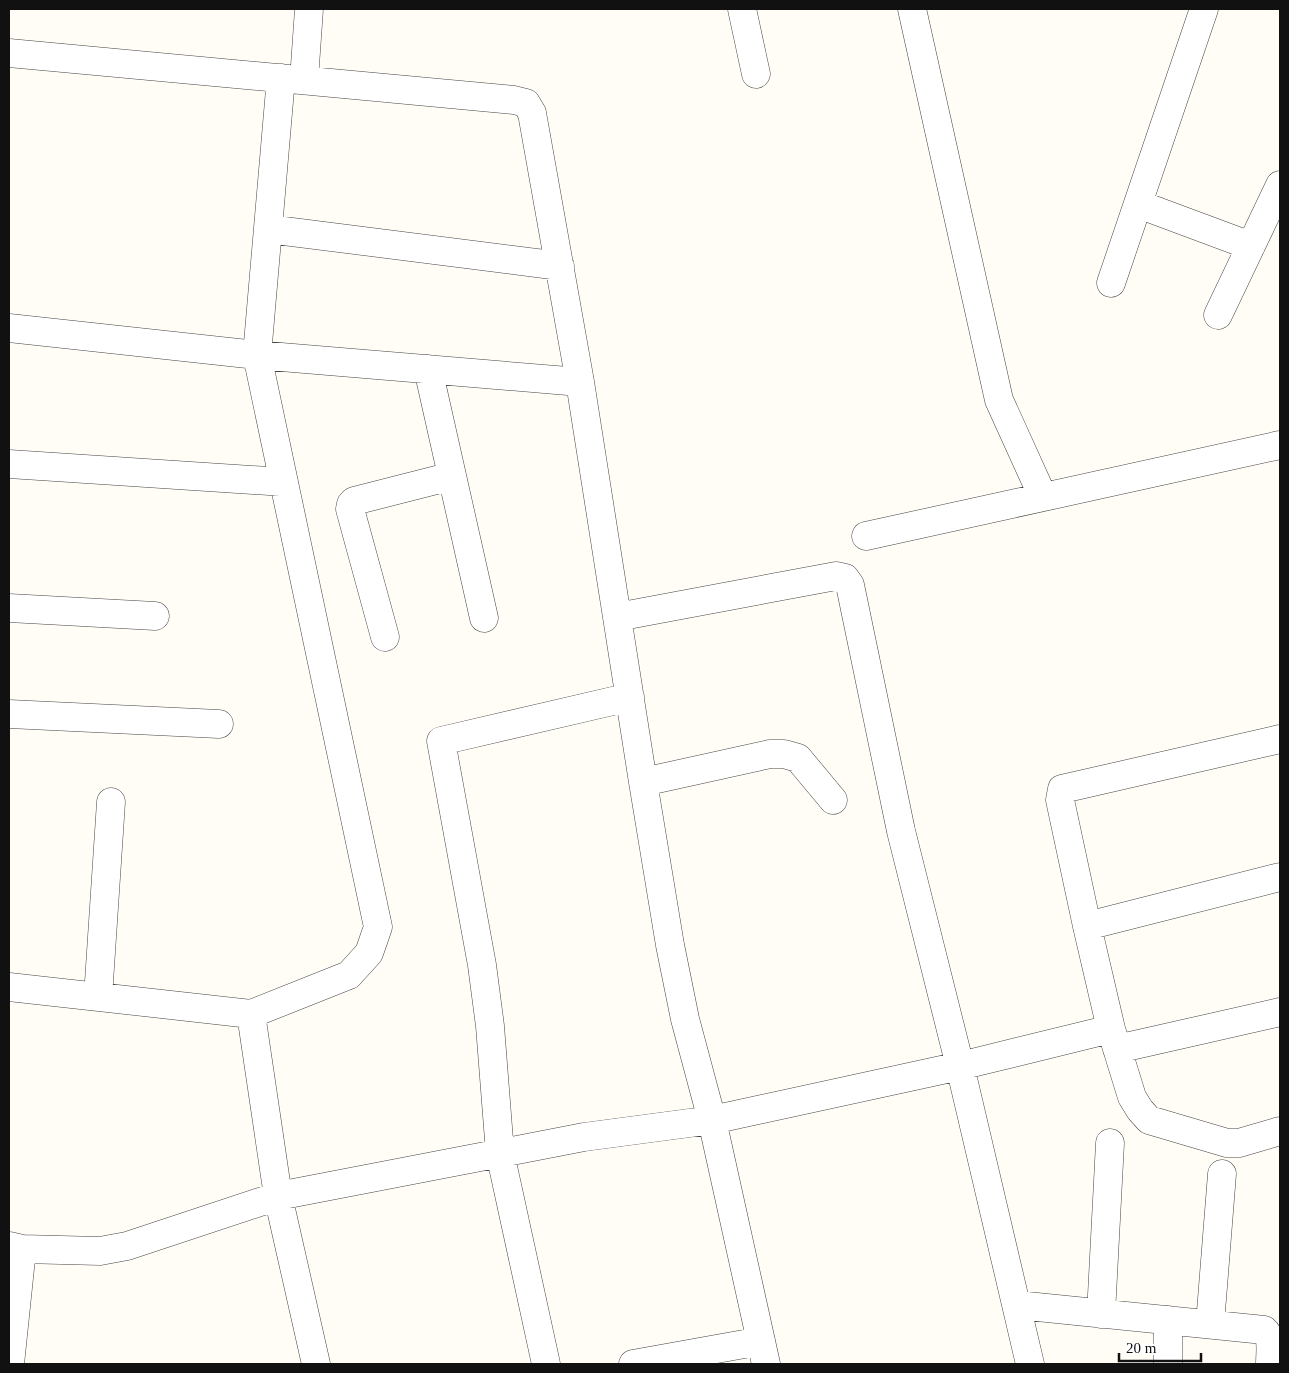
<svg xmlns="http://www.w3.org/2000/svg" width="1289" height="1373" font-family="'Times New Roman',serif">
<style>
.lines{fill:none;stroke-linecap:round;stroke-linejoin:round}
.minor-casing{stroke:#444;stroke-width:29}
.minor{stroke:#fff;stroke-width:28}
</style>
<rect width="100%" height="100%" fill="#fffdf5"/>
<g class="lines">
<g class="minor-casing">
<path id="minor" d="M742,9L756,74
M912,9L999,400L1043,497
M9,53L514,100L526,103L532,113L580,382L643,782L670,945L685,1019L712,1120L584,1137L278,1196L127,1246L100,1251L22,1249L9,1246
M304,80L309,9
M1138,204L1251,246
M268,229L560,266
M1111,283L1204,9
M1218,315L1280,185
M9,328L257,355L580,382
M428,369L484,618
M9,464L284,482
M866,536L1280,445
M9,608L155,616
M617,617L836,576L845,578L850,585L901,831L960,1066L1030,1364
M385,637L350,509L351,504L354,501L452,476
M9,714L219,724
M643,782L770,754H784L798,758L833,800
M1280,877L1087,926L1111,1029L1132,1097L1140,1110L1149,1120L1227,1143H1239L1280,1131
M1087,926L1060,800L1062,789L1280,739
M9,987L251,1014L349,975L369,953L378,927L257,355L281,78
M98,997L111,802
M251,1014L278,1196L316,1364
M1117,1049L1280,1012
M1017,1305L1264,1330C1273,1337 1270,1353 1270,1364
M1101,1314L1110,1143
M1210,1324L1222,1174
M10,1364L22,1249
M546,1364L500,1153L490,1026L482,965L441,741L630,697
M633,1364L761,1341
M766,1364L712,1120L960,1066L1111,1029
M1168,1364V1320"/>
</g>
<use href="#minor" class="minor"/>
</g>
<rect width="1289" height="1373" fill="none" stroke="#111111" stroke-width="20"/>
<path d="M1119 1353v8h82v-8" fill="none" stroke="#111111" stroke-width="2.5"/>
<text x="1126" y="1353" font-size="15" fill="#111111" stroke="#ffffff" stroke-width="4" paint-order="stroke">20 m</text>
</svg>
